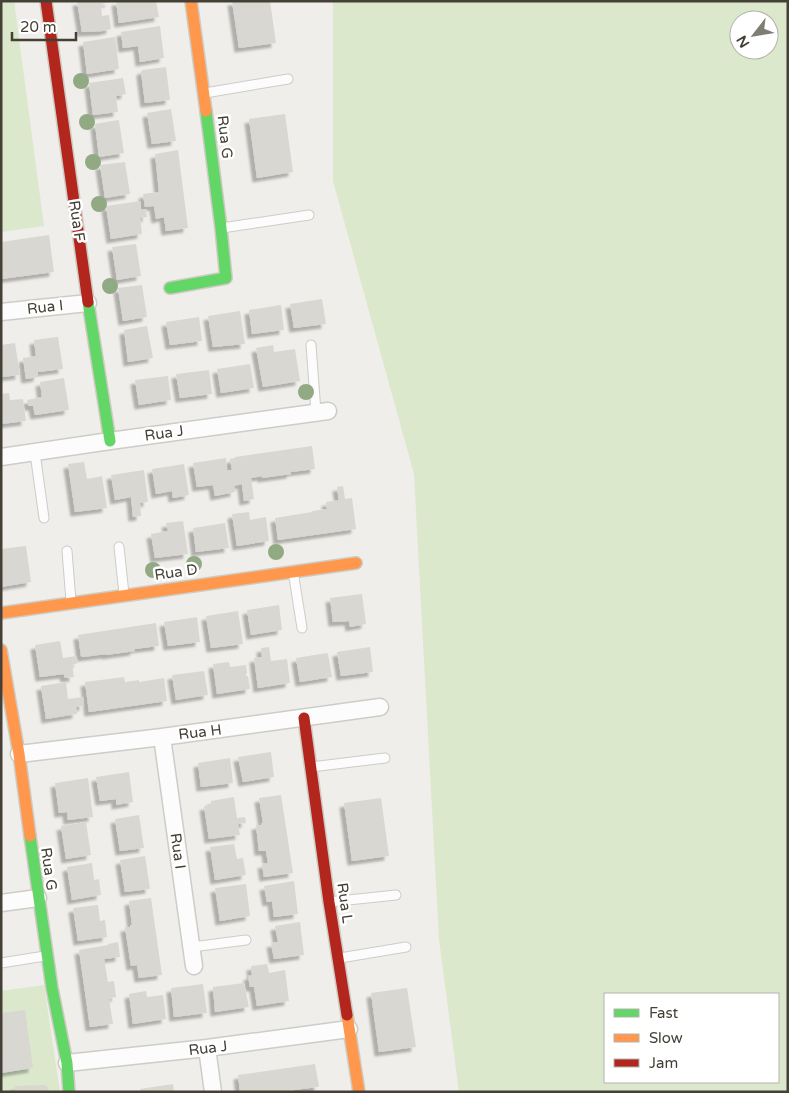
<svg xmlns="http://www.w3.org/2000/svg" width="789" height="1093" font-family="'Varela Round',sans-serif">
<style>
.green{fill:#dbe8cb;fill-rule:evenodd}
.building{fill:#d9d7d2;filter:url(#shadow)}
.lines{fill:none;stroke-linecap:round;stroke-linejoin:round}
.lane-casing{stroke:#cdccc7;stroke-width:11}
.street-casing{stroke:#cdccc7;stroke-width:19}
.fast-casing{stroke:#cecbc1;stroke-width:14}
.slow-casing{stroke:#cecbc1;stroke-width:14}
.jam-casing{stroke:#cecbc1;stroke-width:14}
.lane{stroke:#fdfcfc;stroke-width:9}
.street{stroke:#fdfcfc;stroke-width:16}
.fast{stroke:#63d668;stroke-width:11}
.slow{stroke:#ff974d;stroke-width:11}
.jam{stroke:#b3261e;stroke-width:11}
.tree{fill:#92aa83}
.labels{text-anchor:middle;stroke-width:5;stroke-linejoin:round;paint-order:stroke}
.street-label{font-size:15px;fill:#444036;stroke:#fff}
</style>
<defs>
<filter id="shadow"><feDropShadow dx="-4.5" dy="4.5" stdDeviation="1" flood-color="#0004"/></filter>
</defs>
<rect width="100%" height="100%" fill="#efeeea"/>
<path class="green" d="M1,1H14L44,226L1,232Z
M333,1H788V1092H459L439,939L414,474L333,181ZM739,20H769V50H739ZM605,994H778V1082H605Z
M44,985L60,1092H1V991Z"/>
<path class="building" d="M77,1H110V2L102,4V5H101L102,16L109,15L111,29L103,31L82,32Z
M116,1H156L159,17L119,23Z
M232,1H270L276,43L239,48Z
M160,26L164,58L140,62L138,46L123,48L121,32Z
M115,37L119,69L87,74L83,42Z
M166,67L170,100L145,103L141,72L142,70Z
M123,78L126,94L116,96L118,112L93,115L89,83Z
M171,109L176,141L152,144L147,113Z
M285,114L293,172L257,178L249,119Z
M118,120L119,121L124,153L99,157L95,124Z
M178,150L188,228L166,231L164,217L156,219L154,206L145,207L143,194L159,192L155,154Z
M125,162L130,194L105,198L100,165Z
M140,201L141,210L146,209L147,217L140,218L142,234L111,239L106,206Z
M49,235L54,272L1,279V242Z
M136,244L141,276L117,280L112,247Z
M142,285L147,317L123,321L118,288Z
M322,299L326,324L294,328L290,304Z
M281,305L284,330L252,334L249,310Z
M240,311L245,344L213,347L208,316Z
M199,317L202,341L170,345L166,322Z
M147,326L153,358L128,362L124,330Z
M58,337L63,369L38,372V377L26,379L23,358L36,356L34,340Z
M15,343L20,375L1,377V345Z
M273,345L274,352L295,349L300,381L263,387L256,348Z
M250,364L254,388L221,393L217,369Z
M209,370L212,394L180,398L176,374Z
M168,376L171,400L139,405L135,380Z
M64,378L69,410L35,415L33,406H29L27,400L42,397L40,382Z
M9,393L10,400L23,399L26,421L1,424V394Z
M312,446L315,469L291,472V474L262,478V476L251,478L254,499L244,501L242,484L234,486L235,492L215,496L213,485L197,487L193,463L226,458L227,470H232L230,459L235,458V457Z
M84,462L87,479L102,476L107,508L75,512L68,464Z
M184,464L189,495L173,498L172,491L156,494L152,469Z
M144,470L148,502L140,503L141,516L133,517L131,497L115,500L111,475Z
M343,486L345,499L352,498L356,529L278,540L275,518L312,512V511L327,509L326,502L339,500L337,487Z
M249,512L250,520L266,517L269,541L237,546L232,514Z
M183,521L188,554L155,558L151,534L168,531L166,523Z
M225,523L229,548L196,552L193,528Z
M26,546L31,582L1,587V549Z
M362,594L366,624L350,627L349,621L333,622L330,598Z
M279,605L282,630L251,635L247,610Z
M238,611L243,644L211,648L206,616Z
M197,617L200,642L168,646L164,622Z
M156,623L159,646L134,649L135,651L106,655V654L83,657L81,656L78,635Z
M60,641L63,658L76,656L78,663L72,665L74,677L65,678L64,674L40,677L35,645Z
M269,647L271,661L287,659L290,683L258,688L254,658L262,657L261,648Z
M370,647L373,672L341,676L337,652Z
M327,653L328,654L332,677L300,682L296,658Z
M229,662L230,667L246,665L247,673L246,674V676H248L250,689L217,694L213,664Z
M204,671L208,695L176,700L172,675Z
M124,677L125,682L139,680V682L164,678L167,701L89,712L85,682Z
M66,682L68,699L83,697L84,706L76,707L77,714L46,719L41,686Z
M271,752L274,777L243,782L238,757Z
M230,758L233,783L201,787L198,763Z
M129,772L133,802L116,805V799L100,801L96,777Z
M88,778L93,817L68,820L67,812L59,813L55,783Z
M281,795L293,873L264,877L262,864L268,863L266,851H259L256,825H261V823H263L259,798Z
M234,797L237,818L245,817L246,823L238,824L240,835L209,839L204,806L211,805V801Z
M381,798L389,856L352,861L344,803Z
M139,815L144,848L120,851L115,819Z
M86,822L91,855L66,859L61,826Z
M234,844L237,859L243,858L246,875L215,880L210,847Z
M145,856L150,889L125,892L120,860Z
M92,863L94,880L99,879L101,895L72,900L67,867Z
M294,881L298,914L274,917L272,901L267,902L264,886Z
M246,884L250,916L220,921L215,888Z
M151,898L162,975L139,978L137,965L131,966L125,927H130V925H132L129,901Z
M98,905L100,921L105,920L107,937L78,941L73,908Z
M300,922L304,955L274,959L271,943L278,942L275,926Z
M118,942L120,957L104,959L108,982L114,981L116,997L111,998V999H109L113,1024L90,1027L79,950L108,945V944Z
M267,964L269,973L285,970L289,1001L257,1006L254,987H250L248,976L252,975L251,966Z
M244,983L249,1007L215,1012L213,987Z
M203,984L207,1013L174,1017L171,988Z
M407,988L416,1047L379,1052L371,993Z
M146,991L147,997L163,995L166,1019L133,1024L129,994Z
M25,1010L33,1068L1,1073V1013Z
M315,1064L319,1086L318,1087L294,1090V1091L293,1092H240L238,1075Z
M173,1084L174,1092H141L140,1089Z
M44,1085L48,1087L49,1092H15V1086Z"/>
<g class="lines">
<g class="lane-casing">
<path id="lane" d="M205,93L288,79
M222,228L309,215
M311,345L316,412
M35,453L44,518
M119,547L124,594
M67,551L71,601
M293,571L302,628
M311,767L385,758
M329,902L396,895
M192,947L246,940
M340,958L406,947
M1,963L45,956"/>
</g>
<g class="street-casing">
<path id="street" d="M1,312L88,303
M1,457L110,441L328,411
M162,737L194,966
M19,754L162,737L380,707
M1,903L38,898
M207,1048L213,1092
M67,1063L207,1048L349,1029"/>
</g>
<g class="fast-casing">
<path id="fast" d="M170,288L226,278L221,228L206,111
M88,302L110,441
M30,836L52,988L67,1063L69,1092"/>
</g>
<g class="slow-casing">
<path id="slow" d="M191,1L206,111
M1,613L356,563
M1,650L19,754L30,836
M347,1015L359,1092"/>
</g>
<g class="jam-casing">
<path id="jam" d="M46,1L88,302
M304,718L329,902L347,1015"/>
</g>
<use href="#lane" class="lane"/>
<use href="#street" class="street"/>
<use href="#fast" class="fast"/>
<use href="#slow" class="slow"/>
<use href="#jam" class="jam"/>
</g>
<g class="tree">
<circle cx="81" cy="81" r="8"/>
<circle cx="87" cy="122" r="8"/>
<circle cx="93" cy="162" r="8"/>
<circle cx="99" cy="204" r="8"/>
<circle cx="110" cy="286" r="8"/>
<circle cx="306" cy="392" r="8"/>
<circle cx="276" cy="552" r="8"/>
<circle cx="194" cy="564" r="8"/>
<circle cx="153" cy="570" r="8"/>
</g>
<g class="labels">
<g class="street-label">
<text transform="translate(225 137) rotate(83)" y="5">Rua G</text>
<text transform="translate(77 221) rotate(82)" y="5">Rua F</text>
<text transform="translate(45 307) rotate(-6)" y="5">Rua I</text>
<text transform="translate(164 433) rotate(-8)" y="5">Rua J</text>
<text transform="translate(176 572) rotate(-8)" y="5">Rua D</text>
<text transform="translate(200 732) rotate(-7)" y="5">Rua H</text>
<text transform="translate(178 851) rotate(82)" y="5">Rua I</text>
<text transform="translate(49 869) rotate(82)" y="5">Rua G</text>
<text transform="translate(345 903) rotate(82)" y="5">Rua L</text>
<text transform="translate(208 1048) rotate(-7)" y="5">Rua J</text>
</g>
</g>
<rect width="789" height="1093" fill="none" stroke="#444036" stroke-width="5"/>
<rect x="604" y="993" width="175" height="90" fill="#ffffff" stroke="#b4b3af"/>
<rect x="614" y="1009" width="25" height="8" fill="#63d668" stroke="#b4b3af"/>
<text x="649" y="1018" font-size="15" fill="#444036">Fast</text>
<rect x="614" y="1034" width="25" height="8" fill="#ff974d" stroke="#b4b3af"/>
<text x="649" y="1043" font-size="15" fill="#444036">Slow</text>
<rect x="614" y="1059" width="25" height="8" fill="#b3261e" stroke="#b4b3af"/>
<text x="649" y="1068" font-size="15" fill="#444036">Jam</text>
<g transform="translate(754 35) rotate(239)"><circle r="24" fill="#ffffff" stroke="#b4b3af"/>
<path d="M0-4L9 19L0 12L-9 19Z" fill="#807d75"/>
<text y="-8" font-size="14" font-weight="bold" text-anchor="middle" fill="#444036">N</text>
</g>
<path d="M12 32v8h64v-8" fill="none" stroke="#444036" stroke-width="2.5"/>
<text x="20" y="32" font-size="15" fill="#444036" stroke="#ffffff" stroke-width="4" paint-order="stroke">20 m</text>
</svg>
